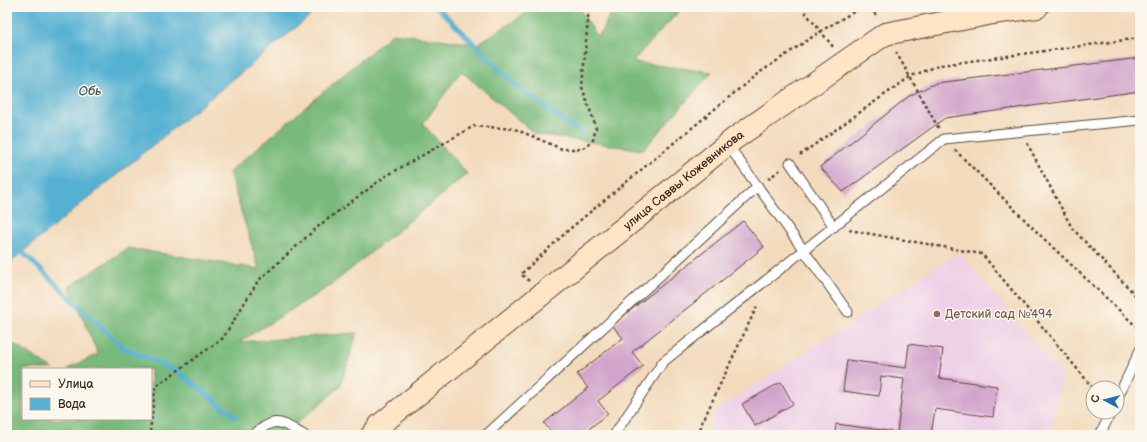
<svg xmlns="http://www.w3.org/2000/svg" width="1147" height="442" font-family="'Balsamiq Sans',sans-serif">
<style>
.built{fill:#eed0e7}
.forest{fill:#79ba7c;stroke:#5a724d}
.water{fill:#54b1d2;stroke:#486e78}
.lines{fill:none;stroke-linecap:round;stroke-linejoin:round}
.stream{stroke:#54b1d2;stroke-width:5}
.building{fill:#d2a4cc}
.lane-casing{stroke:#574436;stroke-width:11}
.secondary-casing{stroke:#574436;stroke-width:24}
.path{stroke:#574436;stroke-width:2.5;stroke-dasharray:3 3;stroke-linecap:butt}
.lane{stroke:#fff;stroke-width:9}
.secondary{stroke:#ffe4c6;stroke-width:22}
.education-dot{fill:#8d6e63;stroke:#fbf7ec;stroke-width:1.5}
.labels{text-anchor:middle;stroke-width:3;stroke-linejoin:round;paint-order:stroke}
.street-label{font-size:12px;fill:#3b2a1e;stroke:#fbf7ec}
.education-label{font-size:12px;fill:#785e54;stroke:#fbf7ec;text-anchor:start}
.water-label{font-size:13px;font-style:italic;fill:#44595d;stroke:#fbf7ec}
</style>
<rect width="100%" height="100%" fill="#fbf7ec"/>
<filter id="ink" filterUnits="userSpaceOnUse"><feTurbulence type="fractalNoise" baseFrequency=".025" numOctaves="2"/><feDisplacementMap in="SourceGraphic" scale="8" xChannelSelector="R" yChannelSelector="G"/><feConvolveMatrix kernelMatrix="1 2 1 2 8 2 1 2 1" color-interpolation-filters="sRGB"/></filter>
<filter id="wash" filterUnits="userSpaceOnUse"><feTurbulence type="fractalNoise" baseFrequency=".012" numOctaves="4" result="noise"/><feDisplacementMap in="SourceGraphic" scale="16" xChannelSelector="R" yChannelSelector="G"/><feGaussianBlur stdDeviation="0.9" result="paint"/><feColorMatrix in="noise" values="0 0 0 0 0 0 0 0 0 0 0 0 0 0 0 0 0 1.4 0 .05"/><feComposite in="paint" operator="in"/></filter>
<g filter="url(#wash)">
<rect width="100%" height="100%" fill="#f3dabc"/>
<path class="built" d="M959,252L1062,376L1050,435H708L715,411Z"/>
<path class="forest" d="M528,7H578L598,37L614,7H683L632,62L712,72L643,150L535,134L461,71L423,124L467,174L330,286L239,342L357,333L340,387L283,435H7V340L53,369H23V419H151V369H67L98,354L69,287L128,248L259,269L229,172L393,33L477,44L530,11Z"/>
<path class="water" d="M7,7H321L7,265Z"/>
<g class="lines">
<path class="stream" d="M437,7L519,88L581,133
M18,248L122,347L177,371L236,417"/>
</g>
<g id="blocks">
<path class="building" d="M1140,58V91L945,118L843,192L820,167L909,96L936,83Z
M743,221L764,247L632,352L643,366L598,401L608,414L581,435H554L544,423L588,388L577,374L623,338L612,325Z
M909,344L943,349L939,378L997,386L993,417L935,409L931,435H835L836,424L897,432L904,379L881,376L879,396L843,391L847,360L906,368Z
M781,382L793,404L755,426L742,404Z"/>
</g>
</g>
<g filter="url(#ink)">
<use href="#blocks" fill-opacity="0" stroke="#574436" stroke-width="1"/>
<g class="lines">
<g class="lane-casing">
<path id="lane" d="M728,145L848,312
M790,163L834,227
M1117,399L1140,350
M253,435C277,415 280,422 304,435
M486,435L758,186
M614,435L663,362L944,139L1140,120
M1100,435L1111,412"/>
</g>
<g class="secondary-casing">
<g id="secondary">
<path id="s1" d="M372,435L380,425L734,139L885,34L993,13L1037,7"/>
</g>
</g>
<path class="path" d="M801,7L834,48
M873,7L876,18
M896,52L939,129
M1027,143L1072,228L1140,300
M955,150L1043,238L1140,330
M800,155L911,76L941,65L1140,38
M768,179L780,170
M849,230L982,254L1093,388
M529,281L521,274L572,227L756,75L821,31L862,7
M79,435L80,433L83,435
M145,435L150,432L155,387L223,338L258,281L321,224L386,176L474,126L515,129L562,149H582L593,140L596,127L582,87L589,7
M700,435L701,425L758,304"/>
<use href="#lane" class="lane"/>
<use href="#secondary" class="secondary"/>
</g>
</g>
<circle class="education-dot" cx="937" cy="314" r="4"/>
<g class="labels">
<g class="street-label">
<text dy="4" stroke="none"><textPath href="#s1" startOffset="403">улица Саввы Кожевникова</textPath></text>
</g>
<g class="education-label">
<text x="945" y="318">Детский сад №494</text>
</g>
<g class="water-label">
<text x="90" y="95">Обь</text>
</g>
</g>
<rect width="1147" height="442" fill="none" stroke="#fbf7ec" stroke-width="24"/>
<rect x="22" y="368" width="130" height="52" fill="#fbf7ec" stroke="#aea59a"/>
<rect x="30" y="381" width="20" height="6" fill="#ffe4c6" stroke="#aea59a"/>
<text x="58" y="388" font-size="12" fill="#3b2a1e">Улица</text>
<rect x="30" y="398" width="20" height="12" fill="#54b1d2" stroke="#aea59a"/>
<text x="58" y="408" font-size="12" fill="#3b2a1e">Вода</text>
<g transform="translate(1105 400) rotate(277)"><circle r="19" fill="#fbf7ec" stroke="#aea59a"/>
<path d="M0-3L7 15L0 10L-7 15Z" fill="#1f6fb2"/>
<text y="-6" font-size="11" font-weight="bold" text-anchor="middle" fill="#3b2a1e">С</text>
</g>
</svg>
